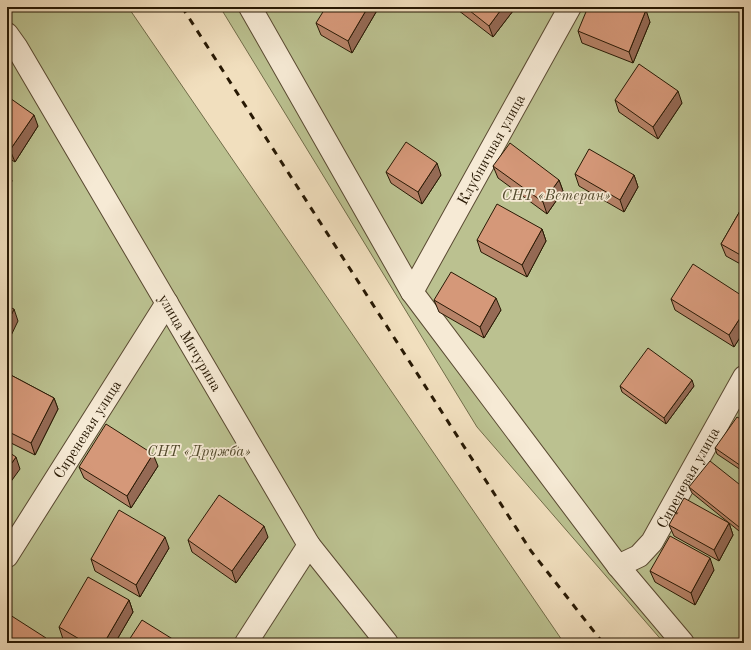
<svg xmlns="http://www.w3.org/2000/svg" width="751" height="650" font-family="'Old Standard TT',serif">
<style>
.green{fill:#bbc190;stroke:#726d4a}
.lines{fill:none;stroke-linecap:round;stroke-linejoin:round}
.street-casing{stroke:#5a4a32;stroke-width:24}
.street{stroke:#f6ead5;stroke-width:22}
.rail{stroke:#281904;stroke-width:3;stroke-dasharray:7 7;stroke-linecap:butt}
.wall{fill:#b78368;stroke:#281904}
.shaded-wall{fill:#956a55;stroke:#281904}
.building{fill:#d59879;stroke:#281904}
.labels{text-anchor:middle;stroke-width:3.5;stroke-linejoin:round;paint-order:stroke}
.street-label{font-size:15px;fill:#281904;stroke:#f6ead5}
.park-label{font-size:15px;font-style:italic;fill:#544b2e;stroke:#f6ead5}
</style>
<rect width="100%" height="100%" fill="#f1dfbe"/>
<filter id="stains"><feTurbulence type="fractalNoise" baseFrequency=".005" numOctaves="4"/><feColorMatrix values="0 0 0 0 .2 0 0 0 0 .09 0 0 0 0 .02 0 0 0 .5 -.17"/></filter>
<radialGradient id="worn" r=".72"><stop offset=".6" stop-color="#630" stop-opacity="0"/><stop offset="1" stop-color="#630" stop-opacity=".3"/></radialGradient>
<path class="green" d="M7,7H128L564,643H7Z
M220,7H744V643H664L477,427Z"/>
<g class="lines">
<g class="street-casing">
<g id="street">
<path d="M250,7L412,292L618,566L683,643"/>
<path id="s1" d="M7,34L17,48L309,545L387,643"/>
<path id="s2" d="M412,292L570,7"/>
<path id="s3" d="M7,556L167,303"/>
<path id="s4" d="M618,566L639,556L652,542L744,377"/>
<path d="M246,643L309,545"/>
</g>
</g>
<use href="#street" class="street"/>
<path class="rail" d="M182,7L531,551L603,643"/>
</g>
<path class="wall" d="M379,7L352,53L321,35L316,23Z
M454,7H516L493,37Z
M650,22L633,63L582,43L578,31Z
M7,96L38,126L15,162L7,157Z
M615,100L682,103L658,139L619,112Z
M493,166L559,180L563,191L547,214L498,178Z
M386,172L441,175L422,204L391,183Z
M575,174L634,175L638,187L624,212L579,186Z
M744,204V266L726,256L721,244Z
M542,229L546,241L527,277L481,252L477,240Z
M744,297V331L734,347L675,310L671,299Z
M434,300L501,310L484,338L439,312Z
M7,373L54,398L58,409L35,455L7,441Z
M620,386H694L666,424L622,392Z
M744,421V472L717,454L715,448Z
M158,466L131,508L84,478L79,467Z
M689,487L744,488V535L692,493Z
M729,523L733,535L719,561L674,536L669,525Z
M268,537L236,583L192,552L188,540Z
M169,548L140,597L95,571L91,559Z
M714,570L695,605L655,582L650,571Z
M129,600L133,612L115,643H70L63,639L59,627Z"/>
<path class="shaded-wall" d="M368,7H379L352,53L348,41Z
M503,7H516L493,37L489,26Z
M646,10L650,22L633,63L629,52Z
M678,91L682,103L658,139L653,127Z
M34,115L38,126L15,162L10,150Z
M437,163L441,175L422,204L418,192Z
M8,169L12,181L7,189V171Z
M634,175L638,187L624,212L620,200Z
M559,180L563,191L547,214L543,202Z
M542,229L546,241L527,277L522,265Z
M496,298L501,310L484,338L480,327Z
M14,309L18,321L7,344V324Z
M744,312V331L734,347L729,335Z
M692,380L694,386L666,424L664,418Z
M54,398L58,409L35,455L31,443Z
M153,454L158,466L131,508L127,496Z
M16,457L20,469L7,487V470Z
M729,523L733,535L719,561L714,550Z
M264,526L268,537L236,583L232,571Z
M165,537L169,548L140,597L136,585Z
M710,558L714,570L695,605L691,593Z
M129,600L133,612L115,643H104Z
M46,638L48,643H43Z"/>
<path class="building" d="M326,7H368L348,41L316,23Z
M465,7H503L489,26Z
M588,7H638L646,10L629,52L578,31Z
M639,64L678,91L653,127L615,100Z
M7,96L34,115L10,150L7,148Z
M406,142L437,163L418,192L386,172Z
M510,143L559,180L543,202L493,166Z
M589,149L634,175L620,200L575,174Z
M497,204L542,229L522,265L477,240Z
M744,204V257L721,244Z
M693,264L744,297V312L729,335L671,299Z
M451,272L496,298L480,327L434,300Z
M7,306L14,309L7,324Z
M648,348L692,380L664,418L620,386Z
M7,373L54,398L31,443L7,431Z
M737,417L744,421V468L715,448Z
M106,424L153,454L127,496L79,467Z
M7,451L16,457L7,470Z
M710,461L744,488V531L689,487Z
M219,495L264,526L232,571L188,540Z
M684,498L729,523L714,550L669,525Z
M119,510L165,537L136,585L91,559Z
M670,536L710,558L691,593L650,571Z
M88,577L129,600L104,643H86L59,627Z
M7,613L46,638L43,643H7Z
M142,620L179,643H127Z"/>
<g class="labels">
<g class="street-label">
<text dy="5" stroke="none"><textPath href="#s2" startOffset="163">Клубничная улица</textPath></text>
<text dy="5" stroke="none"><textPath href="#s1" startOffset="359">улица Мичурина</textPath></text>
<text dy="5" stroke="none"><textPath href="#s3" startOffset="150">Сиреневая улица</textPath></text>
<text dy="5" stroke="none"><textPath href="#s4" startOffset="116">Сиреневая улица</textPath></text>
</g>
<g class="park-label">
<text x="556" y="200">СНТ «Ветеран»</text>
<text x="199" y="456">СНТ «Дружба»</text>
</g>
</g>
<rect width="751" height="650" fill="none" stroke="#f1dfbe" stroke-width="24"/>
<rect x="8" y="8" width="735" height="634" fill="none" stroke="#281904" stroke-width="2"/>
<rect x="12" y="12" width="727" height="626" fill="none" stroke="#281904"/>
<rect width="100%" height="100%" filter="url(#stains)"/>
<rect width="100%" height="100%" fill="url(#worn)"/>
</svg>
